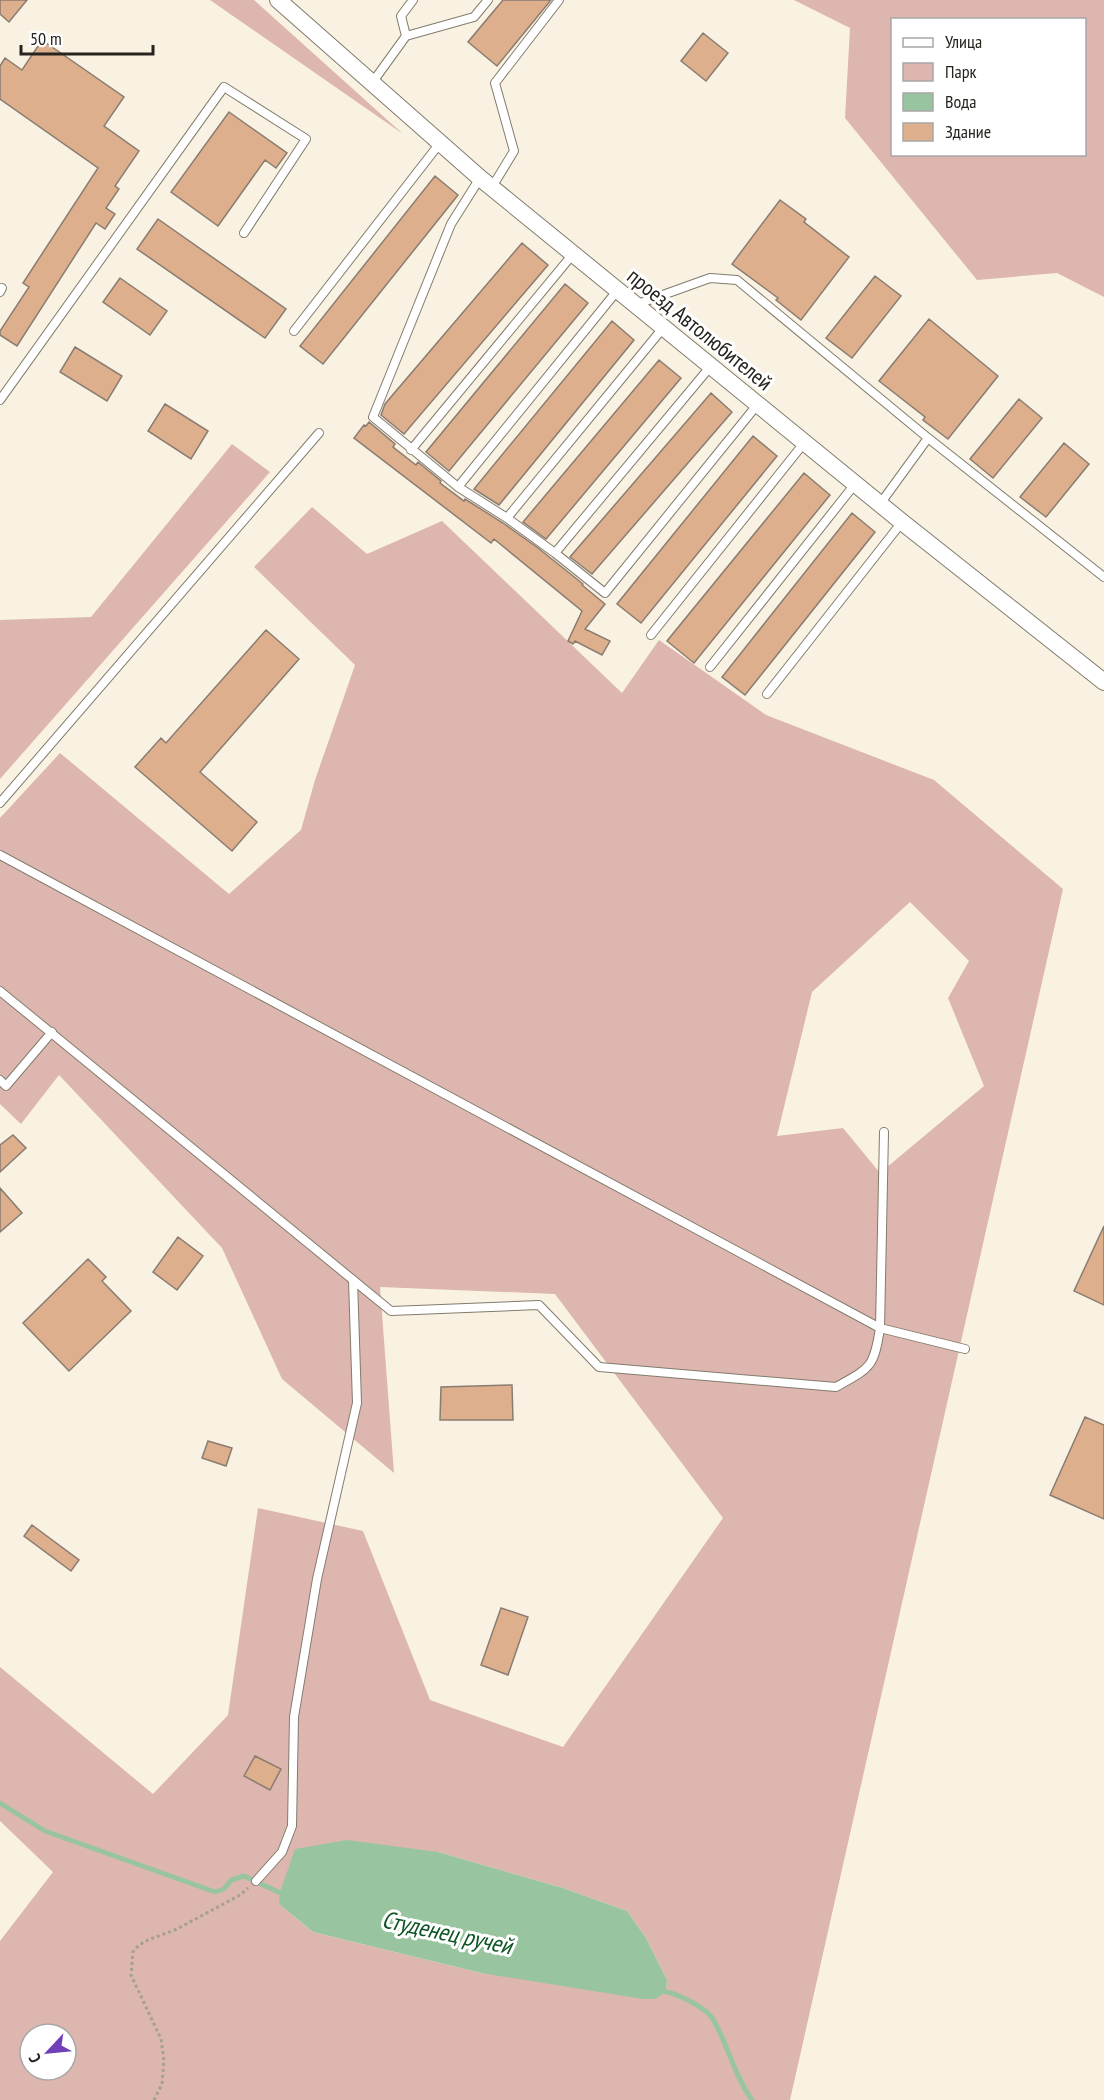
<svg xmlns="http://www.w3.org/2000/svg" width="1104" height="2100" font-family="'PT Sans Narrow',sans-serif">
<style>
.green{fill:#ddb6b0;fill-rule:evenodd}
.water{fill:#98c59f}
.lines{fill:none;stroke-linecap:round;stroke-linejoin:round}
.stream{stroke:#98c59f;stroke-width:5}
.building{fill:#ddaf8c;stroke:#8a7c71;stroke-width:1.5}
.lane-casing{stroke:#827c6d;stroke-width:10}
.street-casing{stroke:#827c6d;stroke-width:18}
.path{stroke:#a5a094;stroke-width:3;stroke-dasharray:3 3;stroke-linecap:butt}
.lane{stroke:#fff;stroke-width:8}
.street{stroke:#fff;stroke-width:16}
.labels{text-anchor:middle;stroke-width:6;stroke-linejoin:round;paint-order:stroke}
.street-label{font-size:22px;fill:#26241e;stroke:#fff}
.water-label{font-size:24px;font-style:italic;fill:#0e5425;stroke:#fff}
</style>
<rect width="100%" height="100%" fill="#f9f2e2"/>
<path class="green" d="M210,0H254L403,134Z
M794,0H1104V297L1057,273L977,280L845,118L850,28ZM892,20H1084V154H892Z
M232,444L270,472L0,779V620L91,617Z
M312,507L367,554L442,521L622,693L659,640L766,715L934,780L1063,889L790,2100H0V1941L53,1872L0,1821V1667L153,1794L228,1715L258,1508L363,1531L430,1700L563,1747L723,1518L555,1294L380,1287L394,1473L282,1379L222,1248L59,1075L21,1124L0,1104V818L60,753L229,894L301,830L315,780L355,665L254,567ZM910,902L969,961L948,998L984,1086L880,1173L843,1128L777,1136L812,992ZM438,1852L563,1888L627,1911L646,1938L667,1980L666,1991L481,1973L313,1932L279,1904ZM30,2034H66V2070H30Z"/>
<path class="water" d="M347,1840L438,1852L563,1888L627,1911L646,1938L667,1980L666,1992L655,1999H643L481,1973L313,1932L279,1904L280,1892L295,1849Z"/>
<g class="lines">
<path class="stream" d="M0,1803L45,1831L215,1892L224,1889L231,1880L244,1876L285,1895
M660,1991C675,1992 704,2006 713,2019C728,2045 734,2075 752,2100"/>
</g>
<path class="building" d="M0,0H27L9,22L0,14Z
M503,0H551L497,66L468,42Z
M703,33L728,53L706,81L681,61Z
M42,40L124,97L104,126L139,151L115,186L119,189L106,208L115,214L105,229L96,223L17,346L0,335V331L29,287L23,283L98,168L0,99V66L5,58L22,70Z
M229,112L287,153L276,168L265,160L218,226L171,192Z
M435,176L458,195L323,364L300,346Z
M780,200L806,219L804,222L849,257L801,320L776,300L778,298L732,264Z
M158,219L286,309L265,338L137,249Z
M522,243L548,265L404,434L381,415L385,404Z
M875,276L901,296L852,358L826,338Z
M120,278L167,311L150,335L103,302Z
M565,284L588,303L449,471L426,452Z
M929,319L998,376L948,439L923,420L925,417L879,381Z
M612,321L634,340L499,505L474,489Z
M75,347L122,376L107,401L60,372Z
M659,360L681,378L546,539L523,522Z
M711,393L732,412L592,574L570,557Z
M1019,399L1042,418L993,478L970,459Z
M165,404L208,431L191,459L148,431Z
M369,422L395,444L393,447L416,465L418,462L441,481L440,483L464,501L465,499L503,523L538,548L583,584L582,585L605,604L585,629L610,641L602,655L575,641L573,644L568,641L582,611L494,539L491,543L354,438L364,425L366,426Z
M753,436L777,456L641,623L617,604Z
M1064,443L1089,464L1046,517L1020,497Z
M804,473L830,495L694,663L667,641Z
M852,513L875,532L745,695L722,677Z
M266,630L299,659L200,772L257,822L232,851L135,767L161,738L166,743Z
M13,1135L26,1148L0,1172V1145Z
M0,1188L22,1213L0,1232Z
M1104,1226V1305L1074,1291Z
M178,1237L203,1256L177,1290L153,1272Z
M88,1259L106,1277L102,1281L131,1311L69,1371L23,1323Z
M512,1385L513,1420H440L441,1387Z
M1085,1417L1104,1425V1519L1050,1495Z
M208,1441L232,1448L226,1466L202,1458Z
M32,1525L79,1560L71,1571L24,1536Z
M501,1608L528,1617L508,1675L481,1665Z
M255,1756L281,1769L270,1790L244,1776Z"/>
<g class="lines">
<g class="lane-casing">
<path id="lane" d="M406,36L401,16L413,0
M372,83L406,36L474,17L488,0
M480,178L451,224L373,417L458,487L507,518L555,553L605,593L757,405
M492,187L514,151L495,83L559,0
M0,292L2,288
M635,305L710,278L737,280L928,438L1104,577
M294,331L440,143
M0,400L224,87L306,139L244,233
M411,450L573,254
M458,487L617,291
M880,504L928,438
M507,518L663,328
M555,553L710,367
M651,635L804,443
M710,667L855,484
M767,694L902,522
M0,803L319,433
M0,855L880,1328L965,1349
M0,991L391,1311L539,1305L599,1367L836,1387C870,1368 874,1368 880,1328L884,1132
M0,1080L6,1086L52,1032
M256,1881L282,1852L292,1826L294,1717L317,1579L357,1403L353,1280"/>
</g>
<g class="street-casing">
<path id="street" d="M278,0L480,178L902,522L1104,682"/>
</g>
<path class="path" d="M154,2100L162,2084L164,2061L161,2039L131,1975L133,1952L139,1945L148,1940L177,1929L240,1895L248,1888"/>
<use href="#lane" class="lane"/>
<use href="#street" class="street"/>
</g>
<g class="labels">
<g class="street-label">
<text transform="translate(700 329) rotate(39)" y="8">проезд Автолюбителей</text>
</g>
<g class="water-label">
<text transform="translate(447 1933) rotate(12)" y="8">Студенец ручей</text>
</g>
</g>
<rect x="891" y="18" width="195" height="138" fill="#ffffff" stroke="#a8a7a5" stroke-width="1.5"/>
<rect x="903" y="38" width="30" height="9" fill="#ffffff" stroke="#a8a7a5" stroke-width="1.5"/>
<text x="945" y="48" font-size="18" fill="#26241e">Улица</text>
<rect x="903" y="63" width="30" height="18" fill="#ddb6b0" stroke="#a8a7a5" stroke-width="1.5"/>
<text x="945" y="78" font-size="18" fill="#26241e">Парк</text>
<rect x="903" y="93" width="30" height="18" fill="#98c59f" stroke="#a8a7a5" stroke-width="1.5"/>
<text x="945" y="108" font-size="18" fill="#26241e">Вода</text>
<rect x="903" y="123" width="30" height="18" fill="#ddaf8c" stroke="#a8a7a5" stroke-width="1.5"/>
<text x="945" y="138" font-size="18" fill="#26241e">Здание</text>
<g transform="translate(48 2052) rotate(244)"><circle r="28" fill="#ffffff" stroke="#a8a7a5" stroke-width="1.5"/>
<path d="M0-4.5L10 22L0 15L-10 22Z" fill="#7040b8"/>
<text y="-9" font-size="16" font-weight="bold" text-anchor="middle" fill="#26241e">С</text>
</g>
<path d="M21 45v9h132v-9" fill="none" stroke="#26241e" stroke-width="3"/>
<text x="30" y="45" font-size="18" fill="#26241e" stroke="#ffffff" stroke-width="4.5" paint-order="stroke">50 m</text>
</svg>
